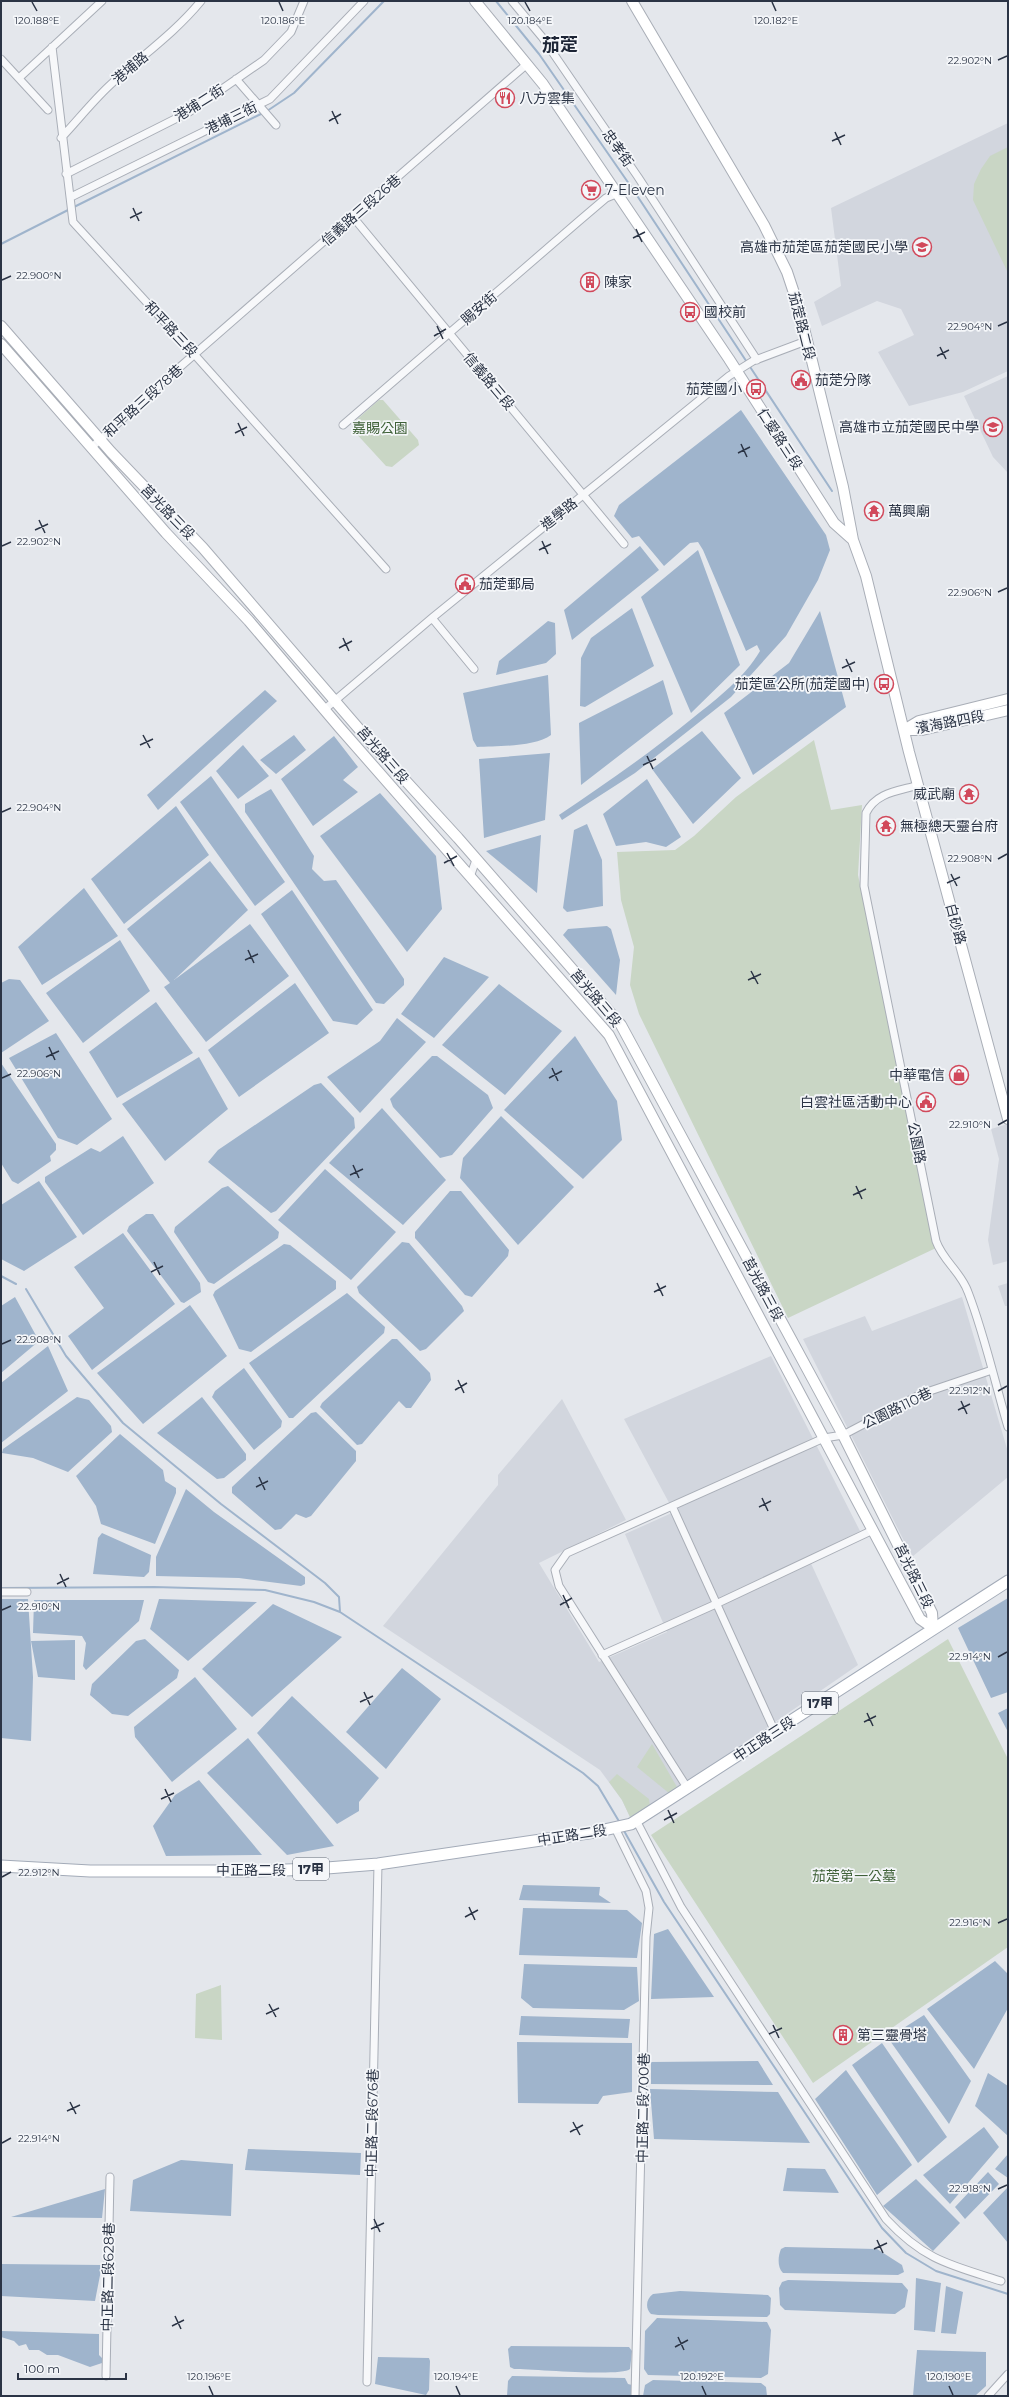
<svg xmlns="http://www.w3.org/2000/svg" width="1009" height="2397" font-family="Montserrat,'Noto Sans TC',sans-serif">
<style>
.built{fill:#d2d6de}
.green{fill:#c9d6c5}
.water{fill:#9fb4cc}
.lines{fill:none;stroke-linecap:round;stroke-linejoin:round}
.stream{stroke:#9fb4cc;stroke-width:2}
.street-casing{stroke:#a9aeb7;stroke-width:9}
.secondary-casing{stroke:#a9aeb7;stroke-width:12}
.primary-casing{stroke:#a3abb8;stroke-width:13}
.street{stroke:#f7f8fa;stroke-width:7}
.secondary{stroke:#fff;stroke-width:10}
.primary{stroke:#fff;stroke-width:11}
.ticks{fill:none;stroke:#2b3445;stroke-width:1.5}
.labels{text-anchor:middle;stroke-width:3.5;stroke-linejoin:round;paint-order:stroke}
.shield{fill:#f4f6f9;stroke:#676e7b;stroke-width:1}
.shield-label{font-size:13px;font-weight:bold;fill:#2b3445}
.street-label{font-size:14px;fill:#2b3445;stroke:#f4f6f9}
.poi-label{font-size:14px;fill:#2b3445;stroke:#f4f6f9;text-anchor:start}
.park-label{font-size:14px;fill:#3f6138;stroke:#f4f6f9}
.district-label{font-size:18px;font-weight:bold;fill:#1d2536;stroke:#f4f6f9}
.ticks-label{font-size:10px;text-anchor:middle;fill:#2b3445;stroke:#f4f6f9;stroke-width:3.5;stroke-linejoin:round;paint-order:stroke}
</style>
<rect width="100%" height="100%" fill="#e4e7ec"/>
<path class="built" d="M1008,123V371L963,392L909,406L878,352L914,335L901,309L877,301L822,326L814,302L841,286L831,208Z
M1008,376V473L993,457L964,396Z
M1008,1124V1261L993,1265L988,1240L999,1159L991,1129Z
M1008,1283V1306H1005L998,1286Z
M962,1297L1008,1452V1477L912,1557L803,1339L865,1316L872,1331Z
M771,1356L860,1531L808,1557L858,1665L676,1790L630,1817L622,1800L600,1770L383,1626L498,1485V1475L562,1399L626,1520L539,1563L599,1662L667,1632L625,1534L674,1512L624,1419Z"/>
<path class="green" d="M1008,147V273L973,200L974,184L981,169L990,156Z
M379,400H383L418,440L419,445L392,467L386,466L352,429L353,423Z
M814,740L831,810L862,805L858,875L936,1248L788,1318L639,1014L630,985L634,947L621,900L617,852L675,850L694,836L736,797Z
M948,1639L1008,1759V1947L813,2083L651,1835Z
M652,1744L677,1787L670,1794L637,1767Z
M617,1774L649,1799L650,1807L630,1817L622,1800L609,1782Z
M221,1985L222,2040L195,2038L196,1994Z"/>
<path class="water" d="M741,410L826,535L830,550L818,580L786,636L731,697L635,773L562,820L559,815C605,784 650,753 694,717C717,699 745,677 760,651L757,645L746,651L703,550L698,542L690,543L664,566L639,536L632,538L614,516L619,505Z
M640,546L659,570L572,640L564,610Z
M698,550L740,665L691,713L641,597Z
M632,608L654,666L585,707L580,706L581,658L591,638Z
M820,611L846,707L753,775L724,713L789,663Z
M548,621L555,623L556,654L546,663L496,675L499,661Z
M548,675L551,735C535,747 497,746 477,747L473,740L463,693Z
M663,680L673,714L581,785L579,723Z
M265,690L277,701L158,810L147,795Z
M702,731L741,778L693,824L652,769Z
M294,735L306,750L276,774L260,760Z
M334,736L358,767L343,780L358,792L313,826L281,779Z
M243,745L269,776L238,799L216,771Z
M550,753L545,820L484,838L479,759Z
M211,776L285,882L255,906L180,802Z
M647,779L681,837L666,847L646,842L616,846L603,814Z
M271,789L314,856L312,869L324,881L336,880L404,979V985L384,1004L376,1003L245,812V804Z
M380,793L436,856L442,909L407,952L320,836Z
M176,806L209,855L124,924L91,879Z
M587,824L602,860L603,906L567,912L563,908L574,830Z
M541,835L537,893L486,851Z
M210,861L248,910L174,980L250,924L289,976L206,1042L164,987L170,983L127,929Z
M84,888L118,936L42,985L18,947Z
M292,890L373,1010L357,1025L333,1021L261,914Z
M607,926L611,929L620,960L616,995L563,935L568,929Z
M120,940L150,991L83,1043L46,993Z
M444,957L489,977L434,1038L401,1014Z
M9,979L20,980L49,1021L1,1053V983Z
M295,983L329,1033L239,1097L208,1050Z
M499,984L562,1031L505,1095L442,1045Z
M156,1002L193,1053L117,1098L89,1052Z
M397,1018L426,1042L360,1113L327,1077L380,1041Z
M56,1033L112,1119L77,1145L58,1138L9,1058Z
M575,1036L617,1101L622,1140L583,1179L504,1110Z
M432,1056H437L488,1095L493,1108L452,1155L440,1158L393,1107L390,1099Z
M199,1057L228,1109L165,1161L122,1104Z
M1,1063L56,1144V1150L50,1156L51,1161L18,1184L12,1181L1,1163Z
M321,1083L354,1118L355,1128L276,1211L271,1213L208,1162L218,1150L314,1085Z
M382,1108L446,1180L403,1225L329,1163Z
M501,1116L574,1187L518,1245L460,1178L463,1158Z
M123,1136L154,1183L83,1235L45,1182V1177L91,1148L100,1152Z
M325,1169L396,1232L351,1280L278,1220Z
M39,1181L77,1237L24,1271L1,1259V1205Z
M228,1186L279,1232L278,1238L214,1284L208,1282L174,1232L175,1227L222,1188Z
M450,1191H461L509,1250L508,1256L472,1297L465,1295L415,1238V1232Z
M146,1214H153L200,1283L201,1292L184,1303L181,1302L127,1231L129,1226Z
M123,1233L175,1304L92,1370L68,1336L104,1308L74,1267Z
M402,1242L409,1243L462,1306L464,1311L426,1349L420,1351L359,1293L357,1287Z
M284,1244L290,1245L336,1281V1289L251,1352L239,1349L213,1295L215,1291Z
M347,1293L385,1327L384,1333L293,1418H289L249,1363Z
M15,1297L39,1341L1,1373V1306Z
M190,1305L227,1356L143,1424L97,1373Z
M392,1339H397L430,1373L431,1380L411,1408H406L399,1401L362,1444L357,1445L320,1407L322,1403Z
M48,1346L68,1391L1,1443V1383Z
M244,1368L282,1421L281,1427L254,1450L212,1397L215,1391Z
M77,1397L89,1400L111,1426L112,1432L68,1472L33,1458L2,1453L3,1449Z
M202,1397L246,1454V1460L224,1478L217,1479L157,1433Z
M316,1412L356,1451V1461L311,1516L306,1518L296,1514L281,1529L275,1530L232,1493V1487L311,1413Z
M120,1434L163,1470L165,1481L176,1488V1493L155,1544L101,1524L96,1506L76,1476Z
M186,1489L214,1512L305,1577V1584L301,1586L239,1578L156,1576V1557Z
M102,1533L151,1555L149,1572L144,1577L93,1574L98,1538Z
M1008,1598V1692L991,1698L958,1628Z
M1,1599H28L33,1677L31,1741L1,1738Z
M159,1599L257,1602L188,1661L150,1629Z
M34,1600H144L139,1621L86,1670L83,1666L86,1643L82,1636L33,1633Z
M273,1604L342,1637L252,1717L202,1669Z
M145,1639L179,1670L177,1678L128,1716L112,1714L90,1695L92,1684L136,1641Z
M75,1640V1680L38,1677L31,1641Z
M402,1668L441,1699L386,1769L346,1732Z
M195,1677L237,1729L172,1782L135,1737L134,1727Z
M292,1696L379,1778L359,1802V1811L337,1824L257,1733Z
M1008,1708V1732L998,1713Z
M248,1738L334,1846L287,1855L207,1773Z
M199,1780L262,1855L166,1856L153,1826L175,1795Z
M523,1885L600,1887L599,1895L611,1903L519,1900Z
M523,1908L627,1910L642,1923L637,1958L519,1955Z
M668,1929L714,1997L651,1999L654,1934Z
M995,1961L1008,1974V2008L974,2069L927,2009Z
M524,1964L637,1967L639,2001L624,2010L533,2008L521,1998Z
M924,2015L971,2081L949,2124L888,2038Z
M521,2016L630,2019L628,2038L519,2035Z
M517,2042L632,2043V2092L603,2096L598,2104L518,2103Z
M882,2043L947,2137L918,2163L852,2065Z
M758,2061L773,2085L651,2084V2062Z
M846,2070L912,2165L877,2195L815,2099Z
M988,2073L1008,2086V2136L975,2106Z
M650,2089L778,2092L810,2143L654,2139Z
M984,2127L999,2147L950,2204L923,2175Z
M248,2149L361,2153L360,2175L245,2170Z
M1008,2154V2178L995,2169Z
M181,2160L233,2164L231,2216L130,2211L133,2180Z
M787,2168L825,2169L839,2193L783,2191Z
M988,2172L999,2184L965,2219L955,2207Z
M916,2179L960,2223L933,2251L883,2206Z
M1008,2187V2243L983,2213Z
M105,2189L102,2218L11,2217Z
M785,2247L877,2249L902,2265L904,2272L898,2275L783,2273C777,2267 778,2256 781,2249Z
M1,2264L102,2265L95,2301L1,2296Z
M916,2278L941,2283L935,2332L914,2330Z
M788,2280L902,2283L908,2290L905,2307L895,2314L785,2310L780,2305L779,2288L782,2282Z
M946,2286L963,2292L956,2334L941,2333Z
M680,2291L768,2295L771,2298L770,2314L767,2317L658,2315L651,2314C645,2308 646,2299 653,2294Z
M657,2318L767,2322L771,2330L768,2374L761,2378L648,2375L644,2369L645,2331Z
M2,2331L99,2334V2355L102,2358V2363L90,2367L58,2355H47L39,2350H29L26,2344L19,2346L14,2341L1,2337Z
M511,2346L629,2347L632,2351L630,2369C621,2377 532,2369 514,2369L510,2367L508,2349Z
M917,2350L986,2352V2386L975,2396H913Z
M378,2357L429,2358L430,2361L429,2390L426,2395L375,2384Z
M512,2376L625,2378L628,2384L632,2385L631,2396H507L508,2381Z
M653,2380L761,2383L766,2387L767,2396H643L645,2385Z"/>
<g class="lines">
<path class="stream" d="M496,1L539,54L634,191L832,491
M267,111L294,93L384,1
M74,207L263,113
M1,244L70,209
M1,1276L16,1284
M26,1289L66,1356L123,1423L221,1504L325,1583L339,1597L340,1612
M1,1588L154,1587L265,1590L314,1602L340,1612L583,1773L598,1786L620,1823
M623,1829L664,1902L882,2228L906,2253L936,2271L1008,2294"/>
<g class="street-casing">
<path id="street" d="M512,1L542,37L638,177L757,360
M52,47L73,222L194,354L386,569
M1,59L48,110
M19,78L102,1
M236,79L276,125
M61,138C77,121 92,102 109,86C140,57 174,34 201,1
M66,174L189,112L264,60L291,32L304,1
M71,197L270,99L364,1
M353,217L624,544
M343,425L579,221L606,198L616,194
M91,448L157,387L527,64
M432,618L474,669
M325,709L432,618L729,376L753,361L806,341
M919,785C899,791 876,792 866,813L864,886L936,1241C943,1261 961,1272 968,1292C985,1336 995,1383 1008,1427
M470,877L476,860
M672,1506L775,1732
M1,1592H27
M602,1655L716,1604L873,1530
M688,1789L559,1586L555,1570L567,1553L824,1438L843,1435L921,1394L992,1370
M637,1822L681,1907L886,2219C924,2260 950,2265 1001,2281
M615,1828L646,1891L649,1908L646,1937L635,2396
M106,2376L110,2177
M367,2382L378,1864
M988,2396L1008,2374"/>
</g>
<g class="secondary-casing">
<path id="secondary" d="M475,1L543,84L729,359L834,523L853,540
M632,1L764,225L787,272L799,308L843,487L853,540L866,576L909,752L1008,1119
M1,326L111,452L203,548L372,744L458,838L621,1025L843,1435L932,1613L933,1628
M1,344L166,533L249,621L340,728L609,1035L920,1619L933,1628
M904,730L919,721L1008,699
M904,730H922L1008,710"/>
</g>
<g class="primary-casing">
<path id="primary" d="M1,1866L90,1871H255L314,1869L378,1864L595,1832L631,1824L1008,1581"/>
</g>
<use href="#street" class="street"/>
<use href="#secondary" class="secondary"/>
<use href="#primary" class="primary"/>
</g>
<path class="ticks" d="M32,2L37,11M279,2L283,11M525,2L530,11M772,2L776,11M998,60L1007,56M332,111L338,124M329,121L341,114M835,132L841,145M832,141L845,135M133,208L139,221M130,218L142,212M636,229L642,242M633,238L645,232M2,280L11,276M437,326L443,339M998,326L1007,322M434,336L446,329M940,347L946,359M937,356L949,350M238,423L244,436M235,433L247,427M741,444L747,457M738,453L750,447M39,520L45,533M35,530L48,524M542,541L548,554M2,546L11,542M539,550L551,544M998,592L1007,588M343,638L349,651M339,648L352,641M846,659L852,672M842,668L855,662M143,735L150,748M140,745L153,739M647,756L653,769M643,765L656,759M2,812L11,808M447,853L454,866M998,859L1007,854M444,863L457,856M951,874L957,886M947,883L960,877M248,950L254,963M245,960L258,954M751,971L758,984M748,980L761,974M49,1047L55,1060M46,1057L59,1051M552,1068L558,1081M2,1078L11,1074M549,1078L562,1071M998,1125L1007,1120M353,1165L359,1178M350,1175L363,1169M856,1186L862,1199M853,1195L866,1189M154,1262L160,1275M151,1272L163,1266M657,1283L663,1296M654,1292L666,1286M2,1344L11,1340M458,1380L464,1393M455,1390L467,1383M998,1391L1007,1386M961,1401L967,1414M958,1410L970,1404M259,1477L265,1490M256,1487L268,1481M762,1498L768,1511M759,1507L771,1501M60,1574L66,1587M57,1584L69,1578M563,1595L569,1608M560,1605L572,1598M2,1610L11,1606M998,1657L1007,1652M364,1692L370,1705M360,1702L373,1696M867,1713L873,1726M864,1722L876,1716M165,1789L171,1802M161,1799L174,1793M668,1810L674,1823M664,1820L677,1813M2,1877L11,1872M469,1907L475,1920M465,1917L478,1910M998,1923L1007,1919M269,2004L276,2017M266,2014L279,2008M773,2025L779,2038M769,2034L782,2028M70,2102L76,2114M67,2111L80,2105M573,2122L580,2135M570,2132L583,2125M2,2143L11,2138M998,2189L1007,2185M374,2219L380,2232M371,2229L384,2223M877,2240L883,2253M874,2249L887,2243M175,2316L181,2329M172,2326L184,2320M678,2337L684,2350M675,2347L688,2340M209,2386L213,2395M456,2386L460,2395M702,2386L706,2395M949,2386L953,2395"/>
<defs>
<g id="restaurant-ring" transform="scale(1)"><circle r="9.5" fill="#f4f6f9" stroke="#d1495b" stroke-width="1.5"/><path d="M-5-6h1v4h1v-4h1v4h1v-4h1v5L-1.5 .5V6h-2V.5L-5-1ZM5-6V6H3V1.5H1.5Q1.5-4 5-6Z" fill="#d1495b"/></g>
<g id="supermarket-ring" transform="scale(1)"><circle r="9.5" fill="#f4f6f9" stroke="#d1495b" stroke-width="1.5"/><path d="M-6-5.5h2.5l.6 2H6L4.5 2H-2.5L-4.4-4H-6ZM-1.5 3.2a1.3 1.3 0 1 0 .1 0ZM3 3.2a1.3 1.3 0 1 0 .1 0Z" fill="#d1495b"/></g>
<g id="school-ring" transform="scale(1)"><circle r="9.5" fill="#f4f6f9" stroke="#d1495b" stroke-width="1.5"/><path d="M0-5L7-2L0 1L-7-2ZM-4 1L0 2.5L4 1V4Q0 6-4 4Z" fill="#d1495b"/></g>
<g id="building-ring" transform="scale(1)"><circle r="9.5" fill="#f4f6f9" stroke="#d1495b" stroke-width="1.5"/><path d="M-4-6H4V6H1V3H-1V6H-4ZM-2.5-4.3h1.7v1.8h-1.7ZM.8-4.3h1.7v1.8H.8ZM-2.5-1h1.7V.8h-1.7ZM.8-1h1.7V.8H.8Z" fill="#d1495b"/></g>
<g id="bus-ring" transform="scale(1)"><circle r="9.5" fill="#f4f6f9" stroke="#d1495b" stroke-width="1.5"/><path d="M-5-6H5V4H4V6H2V4H-2V6H-4V4H-5ZM-3.5-4V0h7V-4ZM-3.5 1.2v1.5H-2V1.2ZM2 1.2v1.5H3.5V1.2Z" fill="#d1495b"/></g>
<g id="civic-ring" transform="scale(1)"><circle r="9.5" fill="#f4f6f9" stroke="#d1495b" stroke-width="1.5"/><path d="M-.6-6.5H3V-4.5H.6V-3L4-1V1h2V6H-6V1h2V-1L-.6-3ZM-1.2 2.5V6h2.4V2.5Z" fill="#d1495b"/></g>
<g id="temple-ring" transform="scale(1)"><circle r="9.5" fill="#f4f6f9" stroke="#d1495b" stroke-width="1.5"/><path d="M0-6L5-2H3V0L6.5 2.5H4V6H1.5V3h-3V6H-4V2.5H-6.5L-3 0V-2H-5Z" fill="#d1495b"/></g>
<g id="shop-ring" transform="scale(1)"><circle r="9.5" fill="#f4f6f9" stroke="#d1495b" stroke-width="1.5"/><path d="M-5-2.5h2.3a2.7 3.5 0 0 1 5.4 0H5L5.5 6h-11ZM-1.5-2.5h3a1.5 2.3 0 0 0-3 0Z" fill="#d1495b"/></g>
</defs>
<g fill-rule="evenodd">
<use href="#restaurant-ring" x="505" y="98"/>
<use href="#supermarket-ring" x="591" y="190"/>
<use href="#school-ring" x="922" y="247"/>
<use href="#building-ring" x="590" y="282"/>
<use href="#bus-ring" x="690" y="312"/>
<use href="#civic-ring" x="801" y="380"/>
<use href="#bus-ring" x="756" y="389"/>
<use href="#school-ring" x="993" y="427"/>
<use href="#temple-ring" x="874" y="511"/>
<use href="#civic-ring" x="465" y="584"/>
<use href="#bus-ring" x="884" y="684"/>
<use href="#temple-ring" x="969" y="794"/>
<use href="#temple-ring" x="886" y="826"/>
<use href="#shop-ring" x="959" y="1075"/>
<use href="#civic-ring" x="926" y="1102"/>
<use href="#building-ring" x="843" y="2035"/>
</g>
<g class="labels">
<g class="shield">
<rect x="802" y="1692" width="36" height="22" rx="3"/>
<rect x="293" y="1858" width="36" height="22" rx="3"/>
</g>
<g class="shield-label">
<text x="820" y="1708">17甲</text>
<text x="311" y="1874">17甲</text>
</g>
<g class="street-label">
<text transform="translate(130 68) rotate(-40)" y="5">港埔路</text>
<text transform="translate(199 103) rotate(-32)" y="5">港埔二街</text>
<text transform="translate(231 118) rotate(-26)" y="5">港埔三街</text>
<text transform="translate(618 148) rotate(55)" y="5">忠孝街</text>
<text transform="translate(361 210) rotate(-41)" y="5">信義路三段26巷</text>
<text transform="translate(479 308) rotate(-41)" y="5">賜安街</text>
<text transform="translate(802 326) rotate(76)" y="5">茄萣路二段</text>
<text transform="translate(171 329) rotate(47)" y="5">和平路三段</text>
<text transform="translate(489 381) rotate(50)" y="5">信義路三段</text>
<text transform="translate(143 401) rotate(-42)" y="5">和平路三段78巷</text>
<text transform="translate(780 439) rotate(57)" y="5">仁愛路三段</text>
<text transform="translate(168 512) rotate(46)" y="5">莒光路三段</text>
<text transform="translate(559 514) rotate(-39)" y="5">進學路</text>
<text transform="translate(950 722) rotate(-11)" y="5">濱海路四段</text>
<text transform="translate(383 755) rotate(49)" y="5">莒光路三段</text>
<text transform="translate(956 924) rotate(75)" y="5">白砂路</text>
<text transform="translate(596 998) rotate(50)" y="5">莒光路三段</text>
<text transform="translate(917 1143) rotate(79)" y="5">公園路</text>
<text transform="translate(763 1289) rotate(62)" y="5">莒光路三段</text>
<text transform="translate(897 1408) rotate(-26)" y="5">公園路110巷</text>
<text transform="translate(914 1576) rotate(64)" y="5">莒光路三段</text>
<text transform="translate(764 1739) rotate(-33)" y="5">中正路三段</text>
<text transform="translate(572 1835) rotate(-9)" y="5">中正路二段</text>
<text x="251" y="1875">中正路二段</text>
<text transform="translate(643 2108) rotate(-89)" y="5">中正路二段700巷</text>
<text transform="translate(372 2123) rotate(-89)" y="5">中正路二段676巷</text>
<text transform="translate(108 2277) rotate(-89)" y="5">中正路二段628巷</text>
</g>
<g class="poi-label">
<text x="519" y="103">八方雲集</text>
<text x="605" y="195">7-Eleven</text>
<text x="908" y="252" text-anchor="end">高雄市茄萣區茄萣國民小學</text>
<text x="604" y="287">陳家</text>
<text x="704" y="317">國校前</text>
<text x="815" y="385">茄萣分隊</text>
<text x="742" y="394" text-anchor="end">茄萣國小</text>
<text x="979" y="432" text-anchor="end">高雄市立茄萣國民中學</text>
<text x="888" y="516">萬興廟</text>
<text x="479" y="589">茄萣郵局</text>
<text x="870" y="689" text-anchor="end">茄萣區公所(茄萣國中)</text>
<text x="955" y="799" text-anchor="end">威武廟</text>
<text x="900" y="831">無極總天靈台府</text>
<text x="945" y="1080" text-anchor="end">中華電信</text>
<text x="912" y="1107" text-anchor="end">白雲社區活動中心</text>
<text x="857" y="2040">第三靈骨塔</text>
</g>
<g class="park-label">
<text x="380" y="433">嘉賜公園</text>
<text x="854" y="1881">茄萣第一公墓</text>
</g>
<g class="district-label">
<text x="560" y="51">茄萣</text>
</g>
</g>
<g class="ticks-label">
<text x="283" y="24">120.186°E</text>
<text x="530" y="24">120.184°E</text>
<text x="776" y="24">120.182°E</text>
<text x="37" y="24">120.188°E</text>
<text x="970" y="64">22.902°N</text>
<text x="39" y="279">22.900°N</text>
<text x="970" y="330">22.904°N</text>
<text x="39" y="545">22.902°N</text>
<text x="970" y="596">22.906°N</text>
<text x="39" y="811">22.904°N</text>
<text x="970" y="862">22.908°N</text>
<text x="39" y="1077">22.906°N</text>
<text x="970" y="1128">22.910°N</text>
<text x="39" y="1343">22.908°N</text>
<text x="970" y="1394">22.912°N</text>
<text x="39" y="1610">22.910°N</text>
<text x="970" y="1660">22.914°N</text>
<text x="39" y="1876">22.912°N</text>
<text x="970" y="1926">22.916°N</text>
<text x="39" y="2142">22.914°N</text>
<text x="970" y="2192">22.918°N</text>
<text x="209" y="2380">120.196°E</text>
<text x="456" y="2380">120.194°E</text>
<text x="702" y="2380">120.192°E</text>
<text x="949" y="2380">120.190°E</text>
</g>
<rect width="1009" height="2397" fill="none" stroke="#2b3445" stroke-width="4"/>
<path d="M18 2373v6h108v-6" fill="none" stroke="#2b3445" stroke-width="2"/>
<text x="24" y="2373" font-size="12" fill="#2b3445" stroke="#f4f6f9" stroke-width="3" paint-order="stroke">100 m</text>
</svg>
